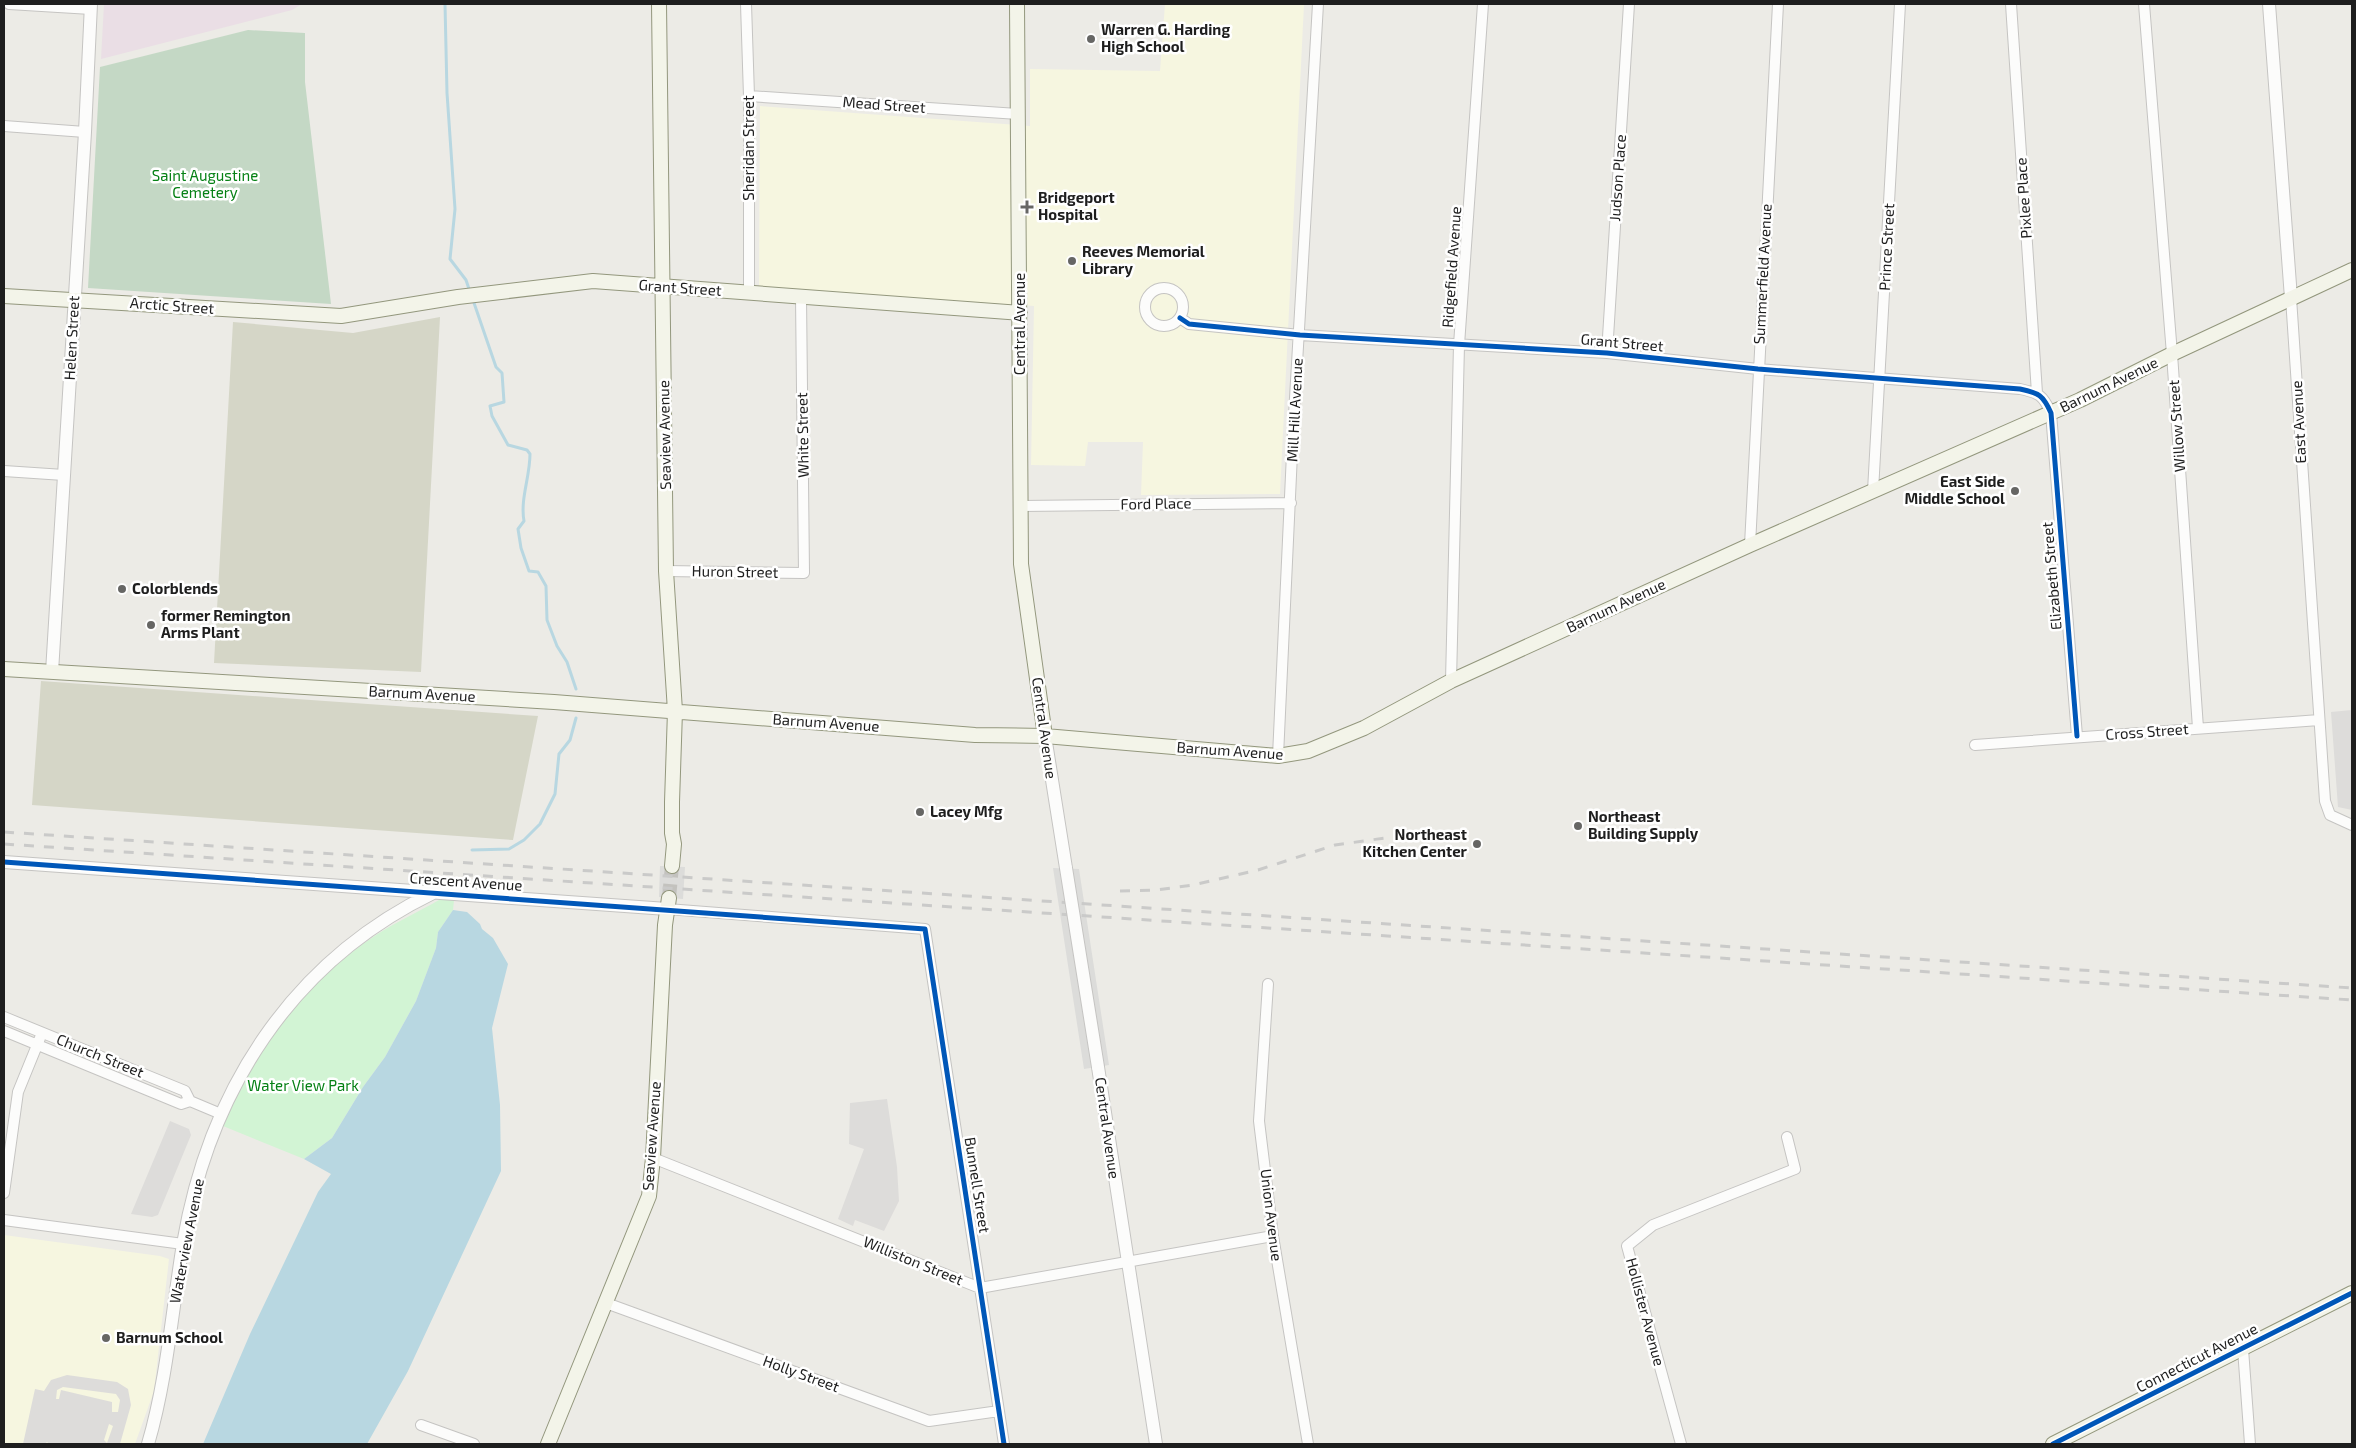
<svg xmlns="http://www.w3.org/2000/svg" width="2356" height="1448" font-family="'Exo 2',sans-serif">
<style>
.industrial{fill:#eadee5}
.education{fill:#f6f6e0}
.construction{fill:#d5d6c7}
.cemetery{fill:#c4d8c5}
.park{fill:#d2f4d4}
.parking{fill:#dddcda;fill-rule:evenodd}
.water{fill:#b8d7e1}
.pier{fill:#dcdcda}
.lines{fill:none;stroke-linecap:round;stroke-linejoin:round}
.stream{stroke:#b8d7e1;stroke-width:3}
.secondary-tunnel{stroke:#c3c2be;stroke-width:14;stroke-dasharray:14 7;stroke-linecap:butt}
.minor-casing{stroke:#c5c4c2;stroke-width:12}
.tertiary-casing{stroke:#c5c4c2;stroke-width:14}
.secondary-casing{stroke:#93977d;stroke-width:16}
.minor{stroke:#fcfcfb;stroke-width:10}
.tertiary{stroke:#fcfcfb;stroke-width:12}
.secondary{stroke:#f3f4e9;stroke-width:14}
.rail{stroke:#cacac9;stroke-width:3;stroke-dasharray:10 10;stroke-linecap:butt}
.tertiary-bridge-casing{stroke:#c5c4c2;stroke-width:14;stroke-linecap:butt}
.tertiary-bridge{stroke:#fcfcfb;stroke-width:12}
.cycleway-casing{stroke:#fff;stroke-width:8}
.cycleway{stroke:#0057b8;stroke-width:5}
.poi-dot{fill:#666664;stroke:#fff;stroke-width:2}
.labels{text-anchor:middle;stroke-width:5;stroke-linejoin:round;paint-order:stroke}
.poi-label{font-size:15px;font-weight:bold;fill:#1e1e1e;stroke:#fff;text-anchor:start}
.street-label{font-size:15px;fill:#1e1e1e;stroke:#fff}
.park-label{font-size:15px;fill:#068115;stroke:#fff}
</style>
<rect width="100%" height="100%" fill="#ecebe6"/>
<path class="industrial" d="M104,4H302L292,10L101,59Z"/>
<path class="education" d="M1165,4H1304L1280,494L1141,495L1143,442H1088L1085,466L1031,465L1034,306L759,287L760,106L1030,126V69L1160,71Z
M4,1235L160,1256L169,1259L154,1391L135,1444H4Z"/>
<path class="construction" d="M440,317L421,672L214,663L233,322L353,333Z
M41,681L538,716L513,840L32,805Z"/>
<path class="cemetery" d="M248,30L305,33V82L331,304L88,288L100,67Z"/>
<path class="park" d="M439,900H454L453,910L438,932L436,948L416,1001L385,1057L363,1087L332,1138L304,1159L223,1126C255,1050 306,981 376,935C396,922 418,912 439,900Z"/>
<path class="parking" d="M2352,710V810L2338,807L2331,712Z
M887,1099L897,1167L899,1201L884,1231L855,1220L853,1226L838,1219L864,1149L849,1144L850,1103Z
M170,1121L189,1129L191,1135L158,1215L152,1217L131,1214Z
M67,1375L117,1382L128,1389L131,1405L120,1444H49L47,1442L45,1444H23L35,1389L44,1391L51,1380ZM63,1387L116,1394L120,1400L118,1412H112V1402L61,1390L59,1399H56L57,1390ZM109,1424L113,1426L107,1443L104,1440Z"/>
<path class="water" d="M453,910L467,912L480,924L482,929L493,938L508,964L492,1028L500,1105L501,1171L408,1371L367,1444H203L250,1334L318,1192L331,1174L304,1159L332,1138L363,1087L385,1057L416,1001L436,948L438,932Z"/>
<path class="pier" d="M660,866L685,867L683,899L659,897Z
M1053,868L1079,869L1109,1065L1084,1069Z"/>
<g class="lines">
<path class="stream" d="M445,4L447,93L455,209L450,259L466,280L470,292
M473,300L496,367L502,373L504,402L490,406L492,416L508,445L527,450L530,454C530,477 520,499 524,521L518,529L521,548L529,571L538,572L546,586L547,620L557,646L567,662L576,689
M472,850L509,849L524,840L540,824L555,794L559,754L570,740L576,718"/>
<path class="secondary-tunnel" d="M669,898L672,866"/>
<g class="minor-casing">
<path id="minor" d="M9,4L91,9
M746,4L749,96V293
M2011,4L2037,393
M2144,4L2172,354L2198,728
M749,96L1019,114
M4,126L85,132
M1145 307a19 19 0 1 1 38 0a19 19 0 1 1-38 0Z
M2291,298L2325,801L2330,815L2352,825
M1180,318L1189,324L1300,335L1607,353L1758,369L2020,389C2039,393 2043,395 2051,413L2077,736
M1607,353L1629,4
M4,471L64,475
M1873,491L1900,4
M1021,506L1291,503
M1750,545L1778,4
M666,571L804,573L801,297
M1451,681L1459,345L1483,4
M1975,745L2319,720
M1278,756L1293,432L1318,4
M667,909L925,929L1004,1444
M1268,984L1259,1121L1273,1236L1308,1444
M4,1017L185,1091L190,1101
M4,1031L181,1104L190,1101L221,1114
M653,1158L980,1288L1273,1236
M4,1193L18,1092L40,1038
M4,1220L183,1244
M606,1303L929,1421L999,1411
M2243,1349L2250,1444
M421,1425L474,1444
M1681,1444L1627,1246L1653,1225L1795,1169L1787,1137"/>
</g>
<g class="tertiary-casing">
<path id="tertiary" d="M2269,4L2291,298
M52,672L85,132L91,4
M1045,736L1066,868
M4,862L667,909
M1098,1067L1156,1444
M148,1444C167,1379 172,1311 183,1244C209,1091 291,962 433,893"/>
</g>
<g class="secondary-casing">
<path id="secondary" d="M659,4L666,571L675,711L672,802V833L674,844L672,866
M1017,4L1021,564L1045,736
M4,296L341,316L458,297L593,281L1020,313
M4,669L554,702L975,735L1045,736L1278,756L1308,751L1364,728L1451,681L1750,545L2080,400L2172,354L2352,270
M548,1444L649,1196L653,1158L665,925L669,898
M2053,1444L2352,1293"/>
</g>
<use href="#minor" class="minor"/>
<use href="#tertiary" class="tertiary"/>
<use href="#secondary" class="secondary"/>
<path class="rail" d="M4,832L2352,988
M4,844L2352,1000
M1120,891L1157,890L1193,885L1258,870L1335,845L1421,833"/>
<g class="tertiary-bridge-casing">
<path id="tertiary-bridge" d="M1066,868L1098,1067"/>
</g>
<use href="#tertiary-bridge" class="tertiary-bridge"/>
<g class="cycleway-casing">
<path id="cycleway" d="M1180,318L1189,324L1300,335L1607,353L1758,369L2020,389C2039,393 2043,395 2051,413L2077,736
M4,862L925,929L1004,1444
M2053,1444L2352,1293"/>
</g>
<use href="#cycleway" class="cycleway"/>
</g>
<g class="poi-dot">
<circle cx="1091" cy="39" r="5"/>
<path d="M1024.5 199.5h5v5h5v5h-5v5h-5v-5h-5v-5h5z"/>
<circle cx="1072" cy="261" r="5"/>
<circle cx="2015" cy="491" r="5"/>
<circle cx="122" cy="589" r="5"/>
<circle cx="151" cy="625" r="5"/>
<circle cx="920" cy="812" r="5"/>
<circle cx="1578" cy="826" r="5"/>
<circle cx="1477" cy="844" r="5"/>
<circle cx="106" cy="1338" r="5"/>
</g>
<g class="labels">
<g class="poi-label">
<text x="1101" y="35">Warren G. Harding<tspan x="1101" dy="17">High School</tspan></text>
<text x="1038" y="203">Bridgeport<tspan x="1038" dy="17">Hospital</tspan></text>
<text x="1082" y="257">Reeves Memorial<tspan x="1082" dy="17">Library</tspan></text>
<text x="2005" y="487" text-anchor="end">East Side<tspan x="2005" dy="17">Middle School</tspan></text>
<text x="132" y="594">Colorblends</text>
<text x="161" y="621">former Remington<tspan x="161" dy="17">Arms Plant</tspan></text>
<text x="930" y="817">Lacey Mfg</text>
<text x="1588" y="822">Northeast<tspan x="1588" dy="17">Building Supply</tspan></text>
<text x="1467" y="840" text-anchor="end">Northeast<tspan x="1467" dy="17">Kitchen Center</tspan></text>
<text x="116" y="1343">Barnum School</text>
</g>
<g class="street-label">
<text transform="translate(884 105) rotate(4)" y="5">Mead Street</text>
<text transform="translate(749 148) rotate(-90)" y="5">Sheridan Street</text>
<text transform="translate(1618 178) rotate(-86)" y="5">Judson Place</text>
<text transform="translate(2024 198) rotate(-94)" y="5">Pixlee Place</text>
<text transform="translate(1887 247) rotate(-87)" y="5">Prince Street</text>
<text transform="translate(1452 267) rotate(-86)" y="5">Ridgefield Avenue</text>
<text transform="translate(1763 274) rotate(-87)" y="5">Summerfield Avenue</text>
<text transform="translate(680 288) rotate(4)" y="5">Grant Street</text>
<text transform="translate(172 306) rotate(4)" y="5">Arctic Street</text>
<text transform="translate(1020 324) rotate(-90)" y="5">Central Avenue</text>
<text transform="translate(72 338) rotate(-87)" y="5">Helen Street</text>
<text transform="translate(1622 343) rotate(5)" y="5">Grant Street</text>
<text transform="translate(2109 385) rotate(-26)" y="5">Barnum Avenue</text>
<text transform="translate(1295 410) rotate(-87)" y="5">Mill Hill Avenue</text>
<text transform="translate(2299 422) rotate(-93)" y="5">East Avenue</text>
<text transform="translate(2177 426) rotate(-94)" y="5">Willow Street</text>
<text transform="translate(665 435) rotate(-91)" y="5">Seaview Avenue</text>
<text transform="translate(803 435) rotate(-91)" y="5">White Street</text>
<text transform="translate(1156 504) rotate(-1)" y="5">Ford Place</text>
<text transform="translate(735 572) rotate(1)" y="5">Huron Street</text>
<text transform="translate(2052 576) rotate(-95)" y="5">Elizabeth Street</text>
<text transform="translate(1616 606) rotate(-25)" y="5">Barnum Avenue</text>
<text transform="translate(422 694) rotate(3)" y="5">Barnum Avenue</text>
<text transform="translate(826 723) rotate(4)" y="5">Barnum Avenue</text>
<text transform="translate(1044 728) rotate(82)" y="5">Central Avenue</text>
<text transform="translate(2147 732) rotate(-4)" y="5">Cross Street</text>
<text transform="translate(1230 751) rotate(4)" y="5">Barnum Avenue</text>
<text transform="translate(466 882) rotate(4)" y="5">Crescent Avenue</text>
<text transform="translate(100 1056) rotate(22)" y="5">Church Street</text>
<text transform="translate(1107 1128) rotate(82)" y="5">Central Avenue</text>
<text transform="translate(652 1136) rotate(-86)" y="5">Seaview Avenue</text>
<text transform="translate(977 1185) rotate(81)" y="5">Bunnell Street</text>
<text transform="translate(1271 1215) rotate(83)" y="5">Union Avenue</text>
<text transform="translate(187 1241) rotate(-79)" y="5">Waterview Avenue</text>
<text transform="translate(913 1261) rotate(22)" y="5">Williston Street</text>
<text transform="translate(1645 1312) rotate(75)" y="5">Hollister Avenue</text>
<text transform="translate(2197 1358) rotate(-27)" y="5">Connecticut Avenue</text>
<text transform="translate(801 1374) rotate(20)" y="5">Holly Street</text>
</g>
<g class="park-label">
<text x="205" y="181">Saint Augustine<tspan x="205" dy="17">Cemetery</tspan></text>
<text x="303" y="1091">Water View Park</text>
</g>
</g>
<rect width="2356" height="1448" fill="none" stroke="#1e1e1e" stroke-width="10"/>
</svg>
